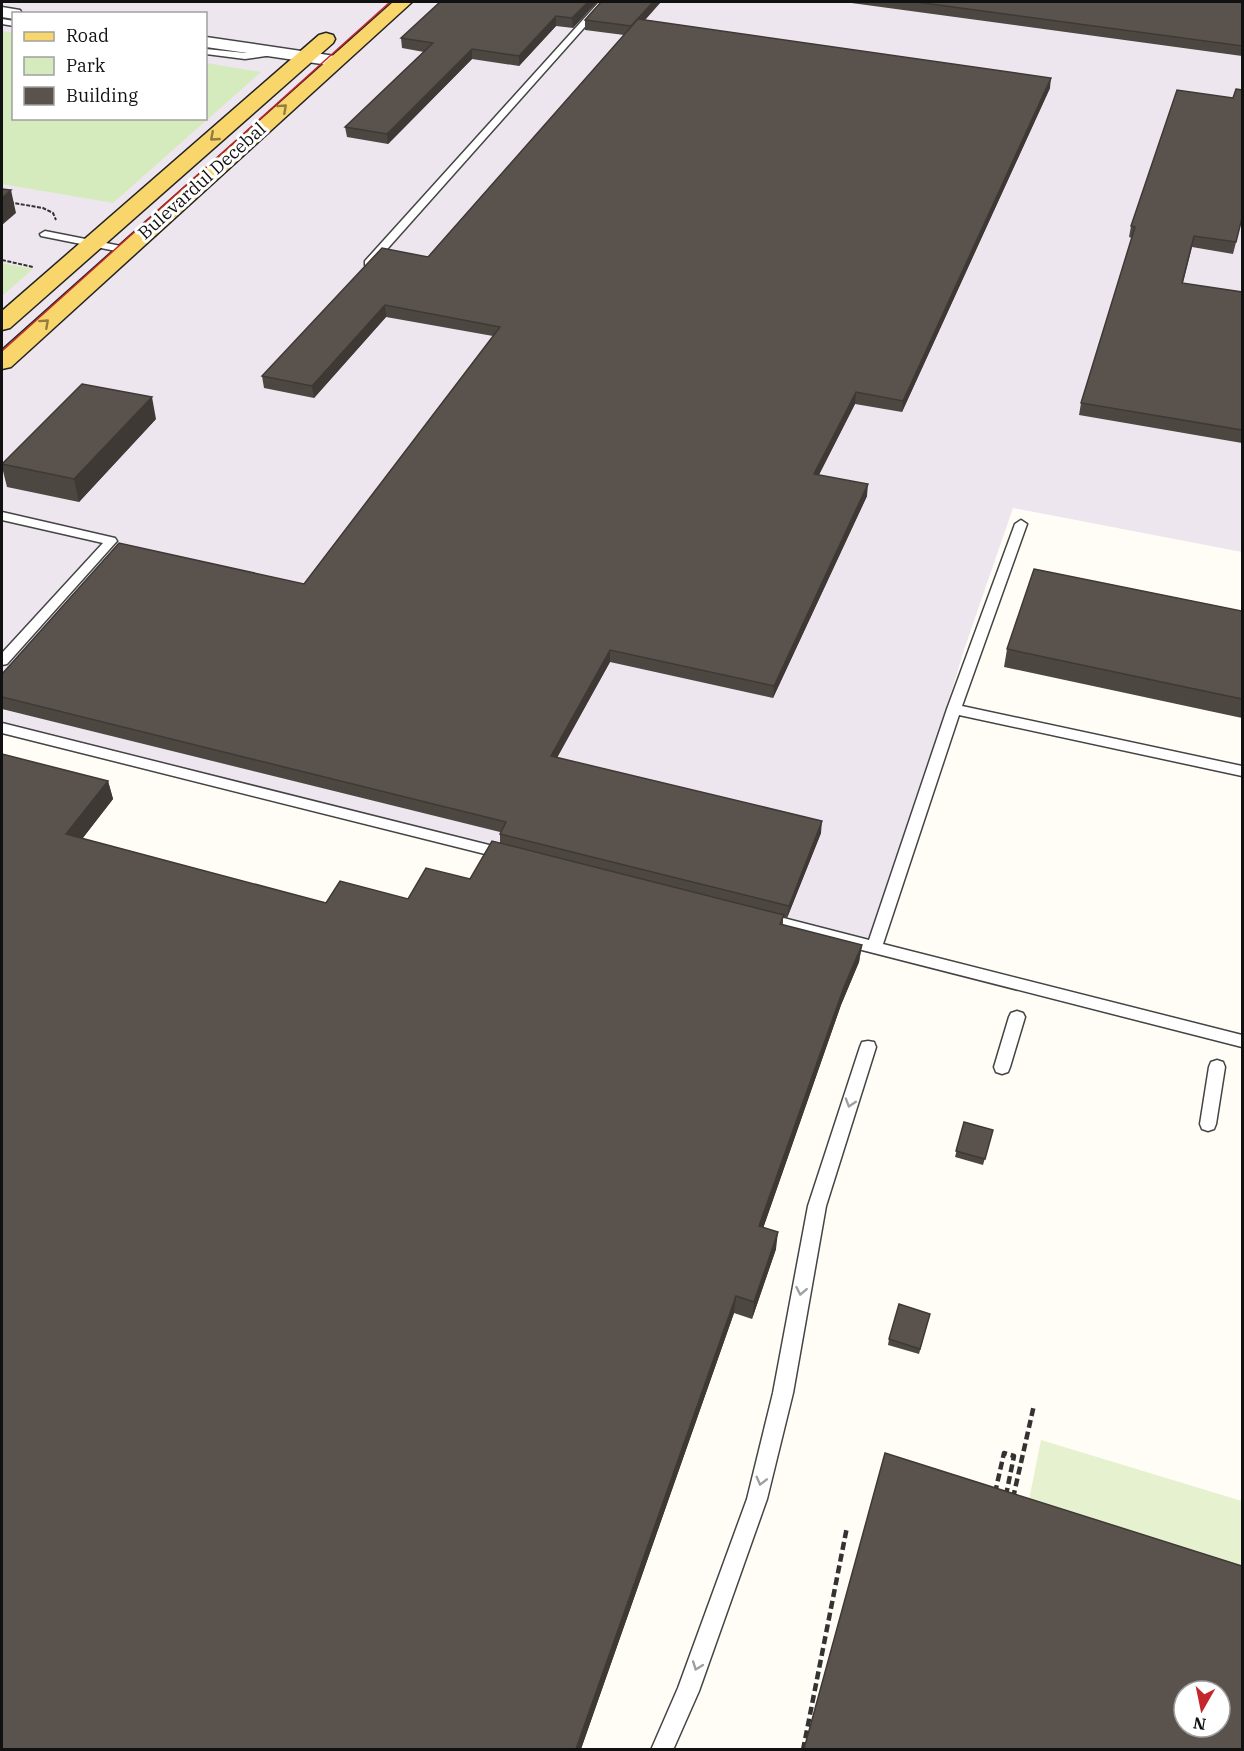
<svg xmlns="http://www.w3.org/2000/svg" width="1244" height="1751" font-family="'IBM Plex Serif',serif">
<style>
.industrial{fill:#eee6ef;fill-rule:evenodd}
.green{fill:#d5ebbd}
.pitch{fill:#e6f2cf}
.lines{fill:none;stroke-linecap:round;stroke-linejoin:round}
.service-casing{stroke:#444;stroke-width:3}
.minor-casing{stroke:#444;stroke-width:3}
.primary-casing{stroke:#222;stroke-width:3}
.path-far1{stroke:#333;stroke-width:2;stroke-dasharray:4 1.5;stroke-linecap:butt}
.path{stroke:#333;stroke-width:4.5;stroke-dasharray:8 4;stroke-linecap:butt}
.service{fill:#fff;fill-rule:evenodd}
.minor{fill:#fff;fill-rule:evenodd}
.primary{fill:#f9d66b;fill-rule:evenodd}
.tram{stroke:#c4262e;stroke-width:1.5}
.wall{fill:#4d4742}
.shaded-wall{fill:#3f3936}
.building{fill:#5a524d;stroke:#3f3936;stroke-width:1.5;fill-rule:evenodd}
.oneway{stroke:#917d42}
.oneway2{stroke:#a0a0a0}
.labels{text-anchor:middle;stroke-width:6;stroke-linejoin:round;paint-order:stroke}
.far-street-label{font-size:18px;fill:#111;stroke:#fff}
</style>
<rect width="100%" height="100%" fill="#fffdf5"/>
<path class="industrial" d="M2,2H1242V552L1013,508L964,650L874,947L2,728ZM14,14H206V118H14Z"/>
<path class="green" d="M2,31L13,33L14,118H206V63L261,72L113,203L2,184Z
M2,263L33,269L2,296Z"/>
<path class="pitch" d="M1041,1440L1242,1501V1578L1027,1510Z"/>
<g class="lines">
<g class="service-casing">
<path id="service" d="M599,2H607L373,265H365V261Z
M2,19L14,21V26L2,24Z
M276,49L280,52L279,54L245,59L206,54V49L245,53Z
M45,231L126,247L131,250L126,253L41,236L40,234Z
M2,512L115,538L117,541L7,664L2,665V653L103,543L2,520Z
M1021,520L1027,524L962,706L1242,766V776L959,715L883,944L1242,1035V1047L764,925L759,923L756,919L759,915L764,913L869,940L947,709L1015,524Z
M2,723L505,849L512,854L505,859L2,733Z
M1017,1011L1023,1013L1025,1017L1010,1067L1008,1072L1002,1074L996,1072L994,1067L1009,1017L1011,1013Z
M868,1041L874,1042L876,1047L826,1206L793,1393L767,1499L699,1691L673,1750H651L678,1688L747,1499L773,1393L808,1206L860,1047L862,1042Z
M1217,1060L1223,1062L1225,1067L1216,1124L1214,1129L1208,1131L1202,1129L1200,1124L1209,1067L1211,1062Z"/>
</g>
<g class="minor-casing">
<path id="minor" d="M2,7L20,10L22,14H14V19L2,17Z
M206,37L335,56L341,57L344,61L341,65L335,66L206,47Z"/>
</g>
<g class="primary-casing">
<path id="primary" d="M393,2H412L11,367L2,369V350Z
M326,33L333,35L335,39L333,43L10,328L2,330V311L319,35Z"/>
</g>
<path class="path-far1" d="M2,198V201L43,208L53,213L56,220
M2,260L33,267"/>
<path class="path" d="M995,1493L1004,1453L1014,1456L1006,1495
M1013,1498L1034,1405
M803,1750L847,1527"/>
<use href="#service" class="service"/>
<use href="#minor" class="minor"/>
<use href="#primary" class="primary"/>
<path class="tram" d="M2,351L390,2"/>
</g>
<path class="wall" d="M597,2L573,28L556,26L519,66L472,59L388,144L347,137L345,127L424,52L402,48L401,38Z
M844,2H1242V56Z
M585,20H645L1050,88L902,412L855,404L819,475L867,496L773,698L610,662L557,758L821,833L787,918L783,917V925L862,945L859,962L841,1005L763,1228L776,1249L752,1319L734,1313L581,1749H2V754L108,781L113,799L82,839L326,903L408,899L470,879L500,843V832L2,709V674L304,584L493,336L386,317L314,398L264,388L262,376L428,257L624,35L585,30Z
M1242,219L1233,254L1192,247L1183,283L1242,292V443L1079,415L1081,403L1132,238L1129,237L1131,226Z
M156,419L79,502L7,487L2,467V464Z
M1242,611V718L1004,667L1007,649Z
M964,1122L993,1130L983,1165L955,1157Z
M930,1314L919,1354L888,1345L889,1339Z"/>
<path class="shaded-wall" d="M588,2H597L573,28L572,18Z
M653,2H661L631,36V26Z
M556,16V26L519,66V56Z
M472,49V59L388,144L387,134Z
M1051,78L1050,88L902,412L903,401Z
M11,190L16,213L2,225V198Z
M385,305L386,317L314,398L312,386Z
M856,392L855,404L813,486L814,474Z
M152,397L156,419L79,502L74,479Z
M868,484L867,496L773,698L774,686Z
M610,650V662L551,768V756Z
M108,781L113,799L72,852L66,834Z
M822,821L821,833L787,918L789,906Z
M862,945L859,962L841,1005L758,1243L759,1226L844,987Z
M778,1232L776,1249L752,1319L754,1302Z
M736,1296L734,1313L581,1749H576Z"/>
<path class="building" d="M440,2H588L572,18L556,16L519,56L472,49L387,134L345,127L433,43L401,38Z
M601,2H653L631,26L585,20Z
M916,2H1242V46Z
M638,19L1051,78L903,401L856,392L814,474L868,484L774,686L610,650L551,756L822,821L789,906L500,834L506,822L2,697V674L119,543L304,584L500,327L385,305L312,386L262,376L382,248L428,257Z
M1236,89L1242,90V218L1236,242L1194,236L1182,283L1242,292V430L1081,403L1135,227L1131,226L1177,90L1233,98Z
M2,189L11,190L2,198Z
M82,384L152,397L74,479L2,464Z
M1034,569L1242,611V699L1007,649Z
M2,754L108,781L66,834L326,903L340,881L408,899L426,868L470,879L492,841L784,915L780,924L862,945L844,987L759,1226L778,1232L754,1302L736,1296L576,1749H2Z
M964,1122L993,1130L985,1159L956,1151Z
M899,1304L930,1314L920,1349L889,1339Z
M885,1453L1242,1566V1749H804ZM1184,1691H1220V1727H1184Z"/>
<defs><path id="oneway-chevron" d="M-2-3.5L2.5 0L-2 3.5" fill="none" stroke-width="1.6" stroke-linecap="round" stroke-linejoin="round" transform="scale(1.5)"/></defs>
<g class="oneway">
<use href="#oneway-chevron" transform="translate(283 108) rotate(-42)"/>
<use href="#oneway-chevron" transform="translate(214 137) rotate(139)"/>
<use href="#oneway-chevron" transform="translate(45 323) rotate(-42)"/>
</g>
<g class="oneway2">
<use href="#oneway-chevron" transform="translate(850 1103) rotate(107)"/>
<use href="#oneway-chevron" transform="translate(801 1291) rotate(101)"/>
<use href="#oneway-chevron" transform="translate(761 1481) rotate(104)"/>
<use href="#oneway-chevron" transform="translate(697 1666) rotate(110)"/>
</g>
<g class="labels">
<g class="far-street-label">
<text transform="translate(202 181) rotate(-42)" y="6">Bulevardul Decebal</text>
</g>
</g>
<rect width="1244" height="1751" fill="none" stroke="#111111" stroke-width="6"/>
<rect x="12" y="12" width="195" height="108" fill="#ffffff" stroke="#a0a0a0" stroke-width="1.5"/>
<rect x="24" y="32" width="30" height="9" fill="#f9d66b" stroke="#a0a0a0" stroke-width="1.5"/>
<text x="66" y="42" font-size="18" fill="#111111">Road</text>
<rect x="24" y="57" width="30" height="18" fill="#d5ebbd" stroke="#a0a0a0" stroke-width="1.5"/>
<text x="66" y="72" font-size="18" fill="#111111">Park</text>
<rect x="24" y="87" width="30" height="18" fill="#5a524d" stroke="#a0a0a0" stroke-width="1.5"/>
<text x="66" y="102" font-size="18" fill="#111111">Building</text>
<g transform="translate(1202 1709) rotate(189)"><circle r="28" fill="#ffffff" stroke="#a0a0a0" stroke-width="1.5"/>
<path d="M0-4.5L10 22L0 15L-10 22Z" fill="#c4262e"/>
<text y="-9" font-size="16" font-weight="bold" text-anchor="middle" fill="#111111">N</text>
</g>
</svg>
